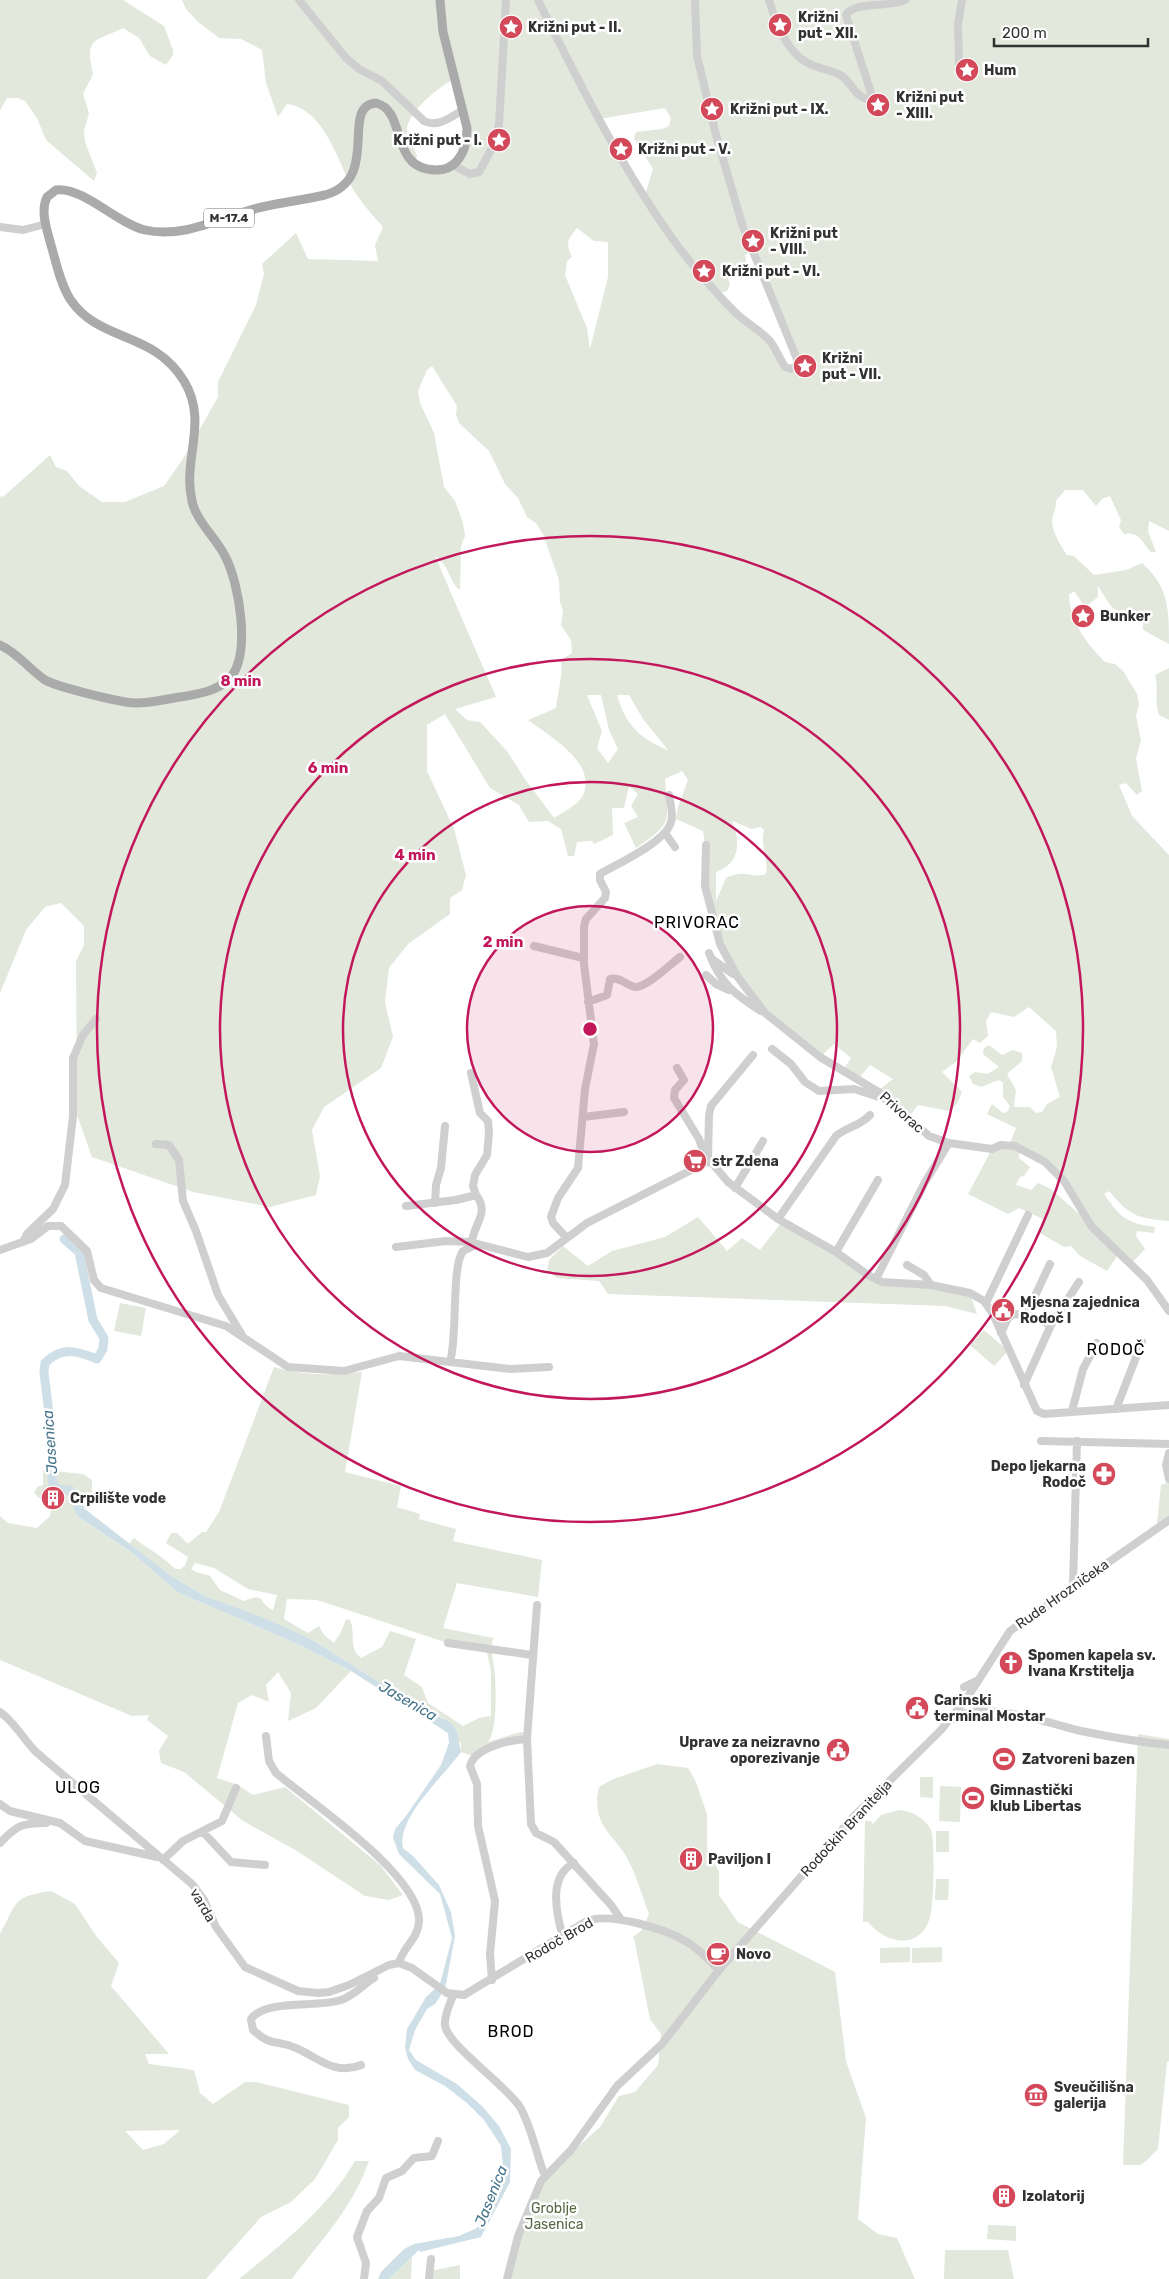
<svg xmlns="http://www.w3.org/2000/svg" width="1169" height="2279" font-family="Rubik,sans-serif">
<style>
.green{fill:#e2e8dc;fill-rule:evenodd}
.water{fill:#cedfe8}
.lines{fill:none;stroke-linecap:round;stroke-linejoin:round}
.river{stroke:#cedfe8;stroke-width:9}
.minor{stroke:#cfcfcf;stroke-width:8}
.major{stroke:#aaa;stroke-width:9}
.ring{fill:none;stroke:#c2185b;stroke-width:2.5}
.labels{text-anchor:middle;stroke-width:5;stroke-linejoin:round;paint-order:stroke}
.shield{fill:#fff;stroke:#707070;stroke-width:1}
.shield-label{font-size:12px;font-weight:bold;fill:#323232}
.poi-label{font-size:14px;font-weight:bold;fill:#323232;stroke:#fff;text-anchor:start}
.street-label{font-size:14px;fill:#323232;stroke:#fff}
.park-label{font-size:14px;fill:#576943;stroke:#fff}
.water-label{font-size:15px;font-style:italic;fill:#47758c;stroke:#fff}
.quarter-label{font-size:16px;letter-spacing:1px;fill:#000;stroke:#fff}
.centre{fill:#c2185b;stroke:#fff;stroke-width:2.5}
.ring-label{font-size:15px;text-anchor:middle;font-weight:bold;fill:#c2185b;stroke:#fff;stroke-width:5;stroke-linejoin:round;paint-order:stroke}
</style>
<rect width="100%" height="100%" fill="#fff"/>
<path class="green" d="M0,0H123L164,26L173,50V55L166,65L150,56L139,38L123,28C96,42 84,36 93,74L83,94L89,113L84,131L85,142L97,173L94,181L46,140L37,118L25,101L18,98H7L0,110Z
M182,0H1169V531L1149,521L1148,531L1156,552H1151C1142,542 1139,531 1124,534L1119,527L1121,520L1110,496L1102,499L1096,506L1083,490H1065L1056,501C1057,509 1052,514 1052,521C1052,532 1061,546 1067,555L1074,556L1094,575L1126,570L1142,563C1169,587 1169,610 1169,644L1143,630V620L1139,614C1112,614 1112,608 1098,586V597L1085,607L1074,591L1069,595C1070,622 1087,644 1105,662L1115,664L1124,672L1137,694L1139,704L1136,716L1141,740L1136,759L1142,791L1137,795L1126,783L1119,785L1132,816L1169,855V1221C1136,1218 1130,1216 1109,1191L1104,1194C1120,1217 1126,1223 1155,1227L1154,1233L1137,1231L1136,1236L1145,1249L1131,1264L1119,1253L1107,1271L1080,1256L1071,1246L1064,1247L1038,1232L1043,1219L1019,1208L1008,1214L968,1194L992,1149L1001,1145L1020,1150L1019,1158L1030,1167L1024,1176L1020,1177L1016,1185L1031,1190L1038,1183L1051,1189L1078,1213L1083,1214C1070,1187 1043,1147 1009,1146L1016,1128L987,1114L992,1104L1003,1113L1007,1112L1010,1106L1003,1097V1083L999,1080L981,1087L973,1084L969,1076L975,1072L987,1074L999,1067L983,1054L984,1048L989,1045L1002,1055L1013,1050L1022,1053V1061L1007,1074L1016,1090L1014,1107H1030L1036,1113L1042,1112L1047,1104L1060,1097L1051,1067L1057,1047L1056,1031L1029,1007L1014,1017L991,1012L986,1021L988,1036L980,1043L973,1039L957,1061L942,1072L962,1092L957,1104L949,1111L918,1105L910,1116L879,1090L893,1079L870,1065L859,1078L843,1070L851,1058L834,1044L820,1057C754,1008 719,972 706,888C702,868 707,850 703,831L676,819L678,807L688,780L682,771L665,779C668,823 674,822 636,848L624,823L638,817L631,806L638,794L629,786L624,808H612L613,835L594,844L592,841L577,842L574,856H568L561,829L548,821L529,822L519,805L490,788L445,714L427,725V771L454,829L466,875L462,890L450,898V914L408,944L389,968L385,1002L393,1037L381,1068L324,1107L312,1130L320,1176L316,1195L270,1207L193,1192L92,1157L77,1115L76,961L84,945V926L61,903L45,907L26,930L0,993V496L3,497L50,455L56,467L67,471L79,486L102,502H125L164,486L183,459L218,397V382L256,305L264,274L262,264L296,233L308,259L378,261L375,245L383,227C374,217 364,206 356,194C338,165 326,109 287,104L278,117L266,83L262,50L241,39L219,38L198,22L186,9ZM455,78C460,94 466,111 467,128C469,160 442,180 414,162L417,156C415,149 409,142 407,135C403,114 438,88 455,78ZM665,108L671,118L669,126L662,129L636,132L634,138L653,169L645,195L599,119ZM577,228L594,241L608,242V277L590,349L587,328L565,275L567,261L572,257C565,243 568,239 577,228ZM752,250L797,359L798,364L794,368L785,367L770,342L718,294L727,291L730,285L726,271L729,268L735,273L745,274L748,270L745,255ZM432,366L457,406L456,415L459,423L489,451L505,484L518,498L527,517L536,523L543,534L559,580L560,602L563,611L561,625L571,640L572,653L561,660C563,676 558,691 556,708L528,720C549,736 595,761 584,793C580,804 563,812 554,818L525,779L507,751L480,722L467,720L455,709L496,697L435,556C450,565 449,583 460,590L461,546L465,536L463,523L455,501L444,487L434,433L420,403L418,391L427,370ZM587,695H601L609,730L618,749L608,763L597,748L602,731ZM617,695H629L643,719L668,750C640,739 625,724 617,695ZM732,821L752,829L761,827L764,830C760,846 769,861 766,874C754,879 744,868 726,878L716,901V872C740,864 741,842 732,821Z
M1169,668V720L1159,715C1154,702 1159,688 1155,675Z
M698,1217L727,1251L742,1238L760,1250L781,1223L836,1254L872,1279L970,1294L977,1314L945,1306L608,1294L599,1281L557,1278L547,1271L549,1260L563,1246L588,1266L612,1251L665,1237Z
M120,1303L146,1308L141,1336L114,1331Z
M984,1330L1008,1351L994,1366L970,1345Z
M274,1367C304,1376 331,1375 362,1372L345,1472L401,1486L397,1507L420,1514L419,1519L456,1529L453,1541L542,1560L538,1597L457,1583L443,1628L493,1638C490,1652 494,1663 495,1677C496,1692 497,1732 488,1742L520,1732L528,1733L527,1739L515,1740L476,1757L461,1752V1744L443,1718L413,1703L309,1638L207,1597L171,1576L129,1544L134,1538C148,1549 163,1556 175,1569H181L185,1565L188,1557L166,1543L171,1533H177L188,1544L202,1532H206L219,1512ZM195,1563L214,1568L248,1589L277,1595L273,1610C257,1603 267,1592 244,1601L220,1590L210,1576L196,1572L191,1569ZM287,1599L317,1600L448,1643L486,1648L491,1671V1716L479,1718L463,1726L428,1703L422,1687L404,1675L416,1639L390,1631L382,1647L361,1658C348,1648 356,1633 350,1620L346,1619L341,1632L334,1643L324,1635L319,1626L308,1633L284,1619Z
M43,1470L83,1474L92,1480V1499L77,1516L130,1551L179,1593L300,1645L351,1671L316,1708L288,1721L291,1693L278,1672L266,1685L269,1702L252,1695L238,1703L217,1778L238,1785L253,1795L285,1787L380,1865L403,1895L389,1900L365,1896L297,1851L243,1821L184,1772L161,1763L159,1751L168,1736L147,1720L149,1715L132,1716L0,1660V1516L8,1523L37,1528L50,1516L51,1509L34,1493L38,1486L43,1485Z
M1169,1482V1520L1161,1525L1157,1523L1161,1485Z
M1138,1734L1169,1739V2061L1167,2062L1158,2149L1146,2161L1140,2165H1123Z
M657,1764L688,1768L695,1780L707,1814V1849L719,1872V1895L738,1922L835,1972L846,2061L866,2118L858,2219L878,2234L897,2238L915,2279H507L537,2188L561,2162L600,2127L619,2096L635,2092L658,2065L661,2034L650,2019L634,1938H632L642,1930L649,1914C642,1896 636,1873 626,1856C610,1831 591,1822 599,1787L611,1780Z
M920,1777H933V1798L920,1797Z
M940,1786L961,1787L960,1822L939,1821Z
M899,1810C912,1811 925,1818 931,1830C935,1839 934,1906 930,1917C921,1951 885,1944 868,1922H863L865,1821H871L873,1824L881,1815Z
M936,1831H949V1852H936Z
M936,1879H949L948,1900H935Z
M51,1891L75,1904L96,1936L119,1963L111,1986L169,2054H145L149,2064L194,2070L200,2093L213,2104L245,2082H256L349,2105V2117L338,2128V2140L315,2179L291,2202L261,2217L206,2279H0V1934C18,1902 11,1897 51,1891ZM125,2131L179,2130V2131L164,2144L143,2150Z
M910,1947V1962L880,1963V1948Z
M942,1947V1962L912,1963V1948Z
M355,2161H369C351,2211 323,2237 292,2279H239C281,2245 328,2208 355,2161Z
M988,2225L1016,2226V2241L987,2239Z
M945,2250H1008L1014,2279H944Z
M412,2257L411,2279H389Z
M460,2265V2279H429L430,2271Z"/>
<path class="water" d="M85,1509L171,1576L207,1597L259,1616L309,1638L413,1703L451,1723L457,1732L461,1752C445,1775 396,1818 403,1848L413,1856L439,1885L451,1912L455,1936L445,1989L435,2004L427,2009L415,2030L409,2050L416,2060L457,2084L483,2107L499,2126L511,2149L510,2182L481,2237L420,2252L419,2250L389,2279H378L381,2272L404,2249L414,2244L459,2236L477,2228L503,2167L501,2146L484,2120L467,2103L445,2086L415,2070L408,2059L405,2047L407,2029L426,1997L440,1984L452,1938L440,1894L399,1854L393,1838L395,1829L406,1816L441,1765L449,1743L448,1733L351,1671L300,1645L179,1593L130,1551L77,1516Z"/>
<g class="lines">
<path class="river" d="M64,1239L79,1252L93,1320L104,1338L103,1349L97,1359C77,1351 62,1346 45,1363L44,1373L53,1445L52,1475L53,1484L57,1489L70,1490L80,1511L89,1518"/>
<path class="minor" d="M299,0L346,58L359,69L382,81L424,121C438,128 451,117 463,110
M538,0C580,85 624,173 680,249C698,272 717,295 738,315C748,324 761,331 770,341C776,349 780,359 785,367L791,369L798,365L797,359L743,227L716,135L697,56L695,0
M769,0C775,20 786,51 806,62C817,69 831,69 842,76C851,83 856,97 867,99L872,96L846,15C854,1 889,8 905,0
M959,67L958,24L962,0
M453,165L470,174L479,172L492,148L499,125L506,0
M0,227L23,230L46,224
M665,833L675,847
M706,845L705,886L720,944L737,976L765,1013L820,1057L882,1094L929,1136L949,1143L992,1149L1001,1145L1015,1146L1045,1162L1064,1181L1092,1227L1147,1280L1169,1311
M534,946L583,958
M709,953C720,983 735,995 761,1011
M712,959L733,974
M706,975L716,984L729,990
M588,1002L607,995L610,979C619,976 626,985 635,987C646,988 671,964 680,957
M772,1049L791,1064L805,1082L819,1091L854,1089L888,1100
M677,1068L684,1080L675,1090L674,1098L699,1139L707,1162L712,1163L728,1182L778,1219L836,1252L868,1275L882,1282L931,1285L970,1293L984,1301L993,1314L1037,1411L1044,1414L1169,1405
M471,1073L480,1113L488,1121L489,1133L487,1155L475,1175L473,1186L476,1195
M583,1117L624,1112
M156,1144L169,1145L179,1160L183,1201L196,1231L218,1295L242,1335
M708,1157L709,1115L711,1106L753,1055
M735,1188L763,1141
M435,1203L436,1185L441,1168L445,1126
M406,1206L456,1200L476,1195C490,1213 474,1223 472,1242
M778,1219L836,1136C847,1127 860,1126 870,1115
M566,1237L553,1223L551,1217L558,1198L578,1168L585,1089L594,1044L584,964V926L586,919L605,898L606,892L600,880V874C617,864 666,842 671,822C674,814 670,803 669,795
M23,1242L27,1234L53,1209L65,1185L73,1116V1058L83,1035L96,1019
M396,1247L446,1241L472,1242V1245
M0,1250L31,1239L48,1226H61L87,1251L94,1280L101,1288L226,1326L288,1367L344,1371L399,1356L510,1369L549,1367
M836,1252L878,1180
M907,1265L924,1275L931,1285
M876,1279L925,1182L949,1143
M986,1303L1028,1215
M1026,1315L1050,1264
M1001,1333L1008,1318L1014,1314L1026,1315L1051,1325
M450,1362C458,1336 451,1267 463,1251L478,1244L528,1257L547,1253L587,1223L707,1162
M1024,1385L1051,1325L1079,1282
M1116,1409L1142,1342
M1072,1411L1083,1369L1097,1343
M1041,1441L1169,1444
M1169,1453L1166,1465L1169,1479
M1073,1586L1077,1441
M537,1605L527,1739L531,1824L536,1833L554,1842L611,1905L620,1918
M448,1643L532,1655
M964,1687L976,1681
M0,1712C14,1721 24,1740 36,1752L192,1884L204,1900L216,1927L245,1967L298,1991L318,1993L329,1992L349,1985L389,1965L399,1963L412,1968L447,1993L464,1995L587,1921C610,1912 666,1929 687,1942C699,1949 709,1960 719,1970
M954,1719C978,1698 1052,1724 1081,1731C1110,1737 1139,1742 1169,1745
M266,1736L269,1761L276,1773C309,1801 422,1876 419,1922C418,1939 403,1947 399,1963
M0,1804L10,1811L60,1823L85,1841L157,1857
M203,1832L231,1862L265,1865
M0,1843C16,1826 21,1823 46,1823
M163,1860L183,1841L222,1821L236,1788
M563,1937C556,1913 548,1876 574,1863
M492,1980L490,1954L495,1901L478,1826L477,1784L470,1766C475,1747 510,1740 527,1739
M453,1995C450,2004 444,2016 445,2025C447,2045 507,2086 520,2107C532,2128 536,2154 545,2176
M361,2065C335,2076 317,2057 296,2048C277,2039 273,2048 253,2030L251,2019C265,1999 316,2008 341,2000C353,1996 363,1985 374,1978
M364,2279L366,2263L357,2237L367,2211L379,2198L386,2178L402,2171L414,2158L432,2156L438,2141
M429,2279L431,2259
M507,2279L518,2236L541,2181L571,2150L617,2086L662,2044L719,1970L856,1814L941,1730L967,1698L1010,1631L1169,1520"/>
<path class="major" d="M0,645C18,653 29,669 45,680C58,687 121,703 136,703C147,703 158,701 168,699C189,695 214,694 229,679C252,656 239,582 225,556C216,538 196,521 192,501C182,459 209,422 184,381C153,330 99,343 70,299C60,283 56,262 51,245C47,230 40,211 47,197L56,190C84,187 116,223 145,230C186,239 223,216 262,207C283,202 304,200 325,195C382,179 339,106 376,103C408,111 388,169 436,170C444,170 452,167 457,161C465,152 467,139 467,128L443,32L440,0"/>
</g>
<circle cx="590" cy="1029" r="123" fill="#c2185b" fill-opacity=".12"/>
<g class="ring">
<circle cx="590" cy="1029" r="123"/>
<circle cx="590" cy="1029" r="247"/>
<circle cx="590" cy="1029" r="370"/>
<circle cx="590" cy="1029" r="493"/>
</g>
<defs>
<g id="sight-disc" transform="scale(1.25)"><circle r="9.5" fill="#d3495a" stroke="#fff"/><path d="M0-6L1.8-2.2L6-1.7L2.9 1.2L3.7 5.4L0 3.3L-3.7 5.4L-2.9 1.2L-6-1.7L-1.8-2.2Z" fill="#fff"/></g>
<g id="supermarket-disc" transform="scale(1.25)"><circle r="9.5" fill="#d3495a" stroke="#fff"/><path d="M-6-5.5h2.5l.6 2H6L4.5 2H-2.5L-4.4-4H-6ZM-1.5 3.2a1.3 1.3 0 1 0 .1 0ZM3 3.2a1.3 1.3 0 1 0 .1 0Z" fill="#fff"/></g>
<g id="civic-disc" transform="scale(1.25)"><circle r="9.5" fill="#d3495a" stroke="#fff"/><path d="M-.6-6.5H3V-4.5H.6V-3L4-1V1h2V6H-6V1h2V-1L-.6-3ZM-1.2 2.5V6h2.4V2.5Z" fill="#fff"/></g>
<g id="pharmacy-disc" transform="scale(1.25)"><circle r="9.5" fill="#d3495a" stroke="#fff"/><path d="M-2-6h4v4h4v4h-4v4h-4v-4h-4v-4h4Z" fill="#fff"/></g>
<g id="building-disc" transform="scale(1.25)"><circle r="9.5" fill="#d3495a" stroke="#fff"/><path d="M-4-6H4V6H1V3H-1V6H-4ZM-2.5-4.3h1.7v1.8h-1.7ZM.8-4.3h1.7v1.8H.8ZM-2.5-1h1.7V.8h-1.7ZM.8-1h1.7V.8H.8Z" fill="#fff"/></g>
<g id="church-disc" transform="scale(1.25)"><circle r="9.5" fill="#d3495a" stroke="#fff"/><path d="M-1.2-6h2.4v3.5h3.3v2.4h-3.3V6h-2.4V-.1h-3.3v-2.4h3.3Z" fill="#fff"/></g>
<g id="stadium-disc" transform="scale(1.25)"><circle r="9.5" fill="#d3495a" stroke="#fff"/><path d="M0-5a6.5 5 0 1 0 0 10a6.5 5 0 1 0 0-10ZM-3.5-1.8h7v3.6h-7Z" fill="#fff"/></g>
<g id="cafe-disc" transform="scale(1.25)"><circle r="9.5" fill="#d3495a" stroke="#fff"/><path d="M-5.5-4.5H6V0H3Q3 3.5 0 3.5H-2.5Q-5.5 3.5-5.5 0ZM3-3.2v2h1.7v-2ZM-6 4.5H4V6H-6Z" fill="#fff"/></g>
<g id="museum-disc" transform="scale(1.25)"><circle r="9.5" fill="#d3495a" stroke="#fff"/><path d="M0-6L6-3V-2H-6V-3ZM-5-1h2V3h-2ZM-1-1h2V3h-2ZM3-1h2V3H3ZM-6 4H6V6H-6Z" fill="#fff"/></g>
</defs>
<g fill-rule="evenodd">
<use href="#sight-disc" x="780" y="25"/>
<use href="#sight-disc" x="511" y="27"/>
<use href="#sight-disc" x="967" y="70"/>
<use href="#sight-disc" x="878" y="105"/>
<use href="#sight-disc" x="712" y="109"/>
<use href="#sight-disc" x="499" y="140"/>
<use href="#sight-disc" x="621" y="149"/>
<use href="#sight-disc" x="753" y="241"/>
<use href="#sight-disc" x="704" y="271"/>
<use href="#sight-disc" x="805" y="366"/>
<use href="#sight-disc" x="1083" y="616"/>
<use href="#supermarket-disc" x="695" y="1161"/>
<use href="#civic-disc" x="1003" y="1310"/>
<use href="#pharmacy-disc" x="1104" y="1474"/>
<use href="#building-disc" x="53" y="1498"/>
<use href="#church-disc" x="1011" y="1663"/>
<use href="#civic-disc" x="917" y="1708"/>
<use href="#civic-disc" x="838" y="1750"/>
<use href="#stadium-disc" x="1004" y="1759"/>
<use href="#stadium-disc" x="973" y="1798"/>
<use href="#building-disc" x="691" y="1859"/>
<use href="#cafe-disc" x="718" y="1954"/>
<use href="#museum-disc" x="1036" y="2095"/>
<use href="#building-disc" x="1004" y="2196"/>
</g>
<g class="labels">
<rect class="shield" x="204" y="208.5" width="50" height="19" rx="4"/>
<g class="shield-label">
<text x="229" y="222">M-17.4</text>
</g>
<g class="poi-label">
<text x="798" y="22">Križni<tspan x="798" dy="16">put - XII.</tspan></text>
<text x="528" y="32">Križni put - II.</text>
<text x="984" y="75">Hum</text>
<text x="896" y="102">Križni put<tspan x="896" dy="16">- XIII.</tspan></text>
<text x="730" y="114">Križni put - IX.</text>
<text x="482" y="145" text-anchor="end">Križni put - I.</text>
<text x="638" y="154">Križni put - V.</text>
<text x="770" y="238">Križni put<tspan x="770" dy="16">- VIII.</tspan></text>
<text x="722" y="276">Križni put - VI.</text>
<text x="822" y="363">Križni<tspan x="822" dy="16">put - VII.</tspan></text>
<text x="1100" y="621">Bunker</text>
<text x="712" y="1166">str Zdena</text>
<text x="1020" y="1307">Mjesna zajednica<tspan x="1020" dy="16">Rodoč I</tspan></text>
<text x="1086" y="1471" text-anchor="end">Depo ljekarna<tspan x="1086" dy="16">Rodoč</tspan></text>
<text x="70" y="1503">Crpilište vode</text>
<text x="1028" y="1660">Spomen kapela sv.<tspan x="1028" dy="16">Ivana Krstitelja</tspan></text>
<text x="934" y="1705">Carinski<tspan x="934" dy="16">terminal Mostar</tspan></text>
<text x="820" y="1747" text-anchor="end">Uprave za neizravno<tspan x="820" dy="16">oporezivanje</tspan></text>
<text x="1022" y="1764">Zatvoreni bazen</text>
<text x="990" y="1795">Gimnastički<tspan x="990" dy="16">klub Libertas</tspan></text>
<text x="708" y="1864">Paviljon I</text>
<text x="736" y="1959">Novo</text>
<text x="1054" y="2092">Sveučilišna<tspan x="1054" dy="16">galerija</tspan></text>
<text x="1022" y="2201">Izolatorij</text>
</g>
<g class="street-label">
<text transform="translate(902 1112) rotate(42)" y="5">Privorac</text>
<text transform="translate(1062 1594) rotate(-35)" y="5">Rude Hrozničeka</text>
<text transform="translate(846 1828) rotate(-47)" y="5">Rodočkih Branitelja</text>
<text transform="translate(203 1905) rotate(60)" y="5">varda</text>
<text transform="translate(559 1940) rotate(-30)" y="5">Rodoč Brod</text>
</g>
<g class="park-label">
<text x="554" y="2213">Groblje<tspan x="554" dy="16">Jasenica</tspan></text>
</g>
<g class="water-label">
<text transform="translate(50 1442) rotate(-94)" y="5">Jasenica</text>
<text transform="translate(408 1701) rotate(30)" y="5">Jasenica</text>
<text transform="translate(491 2196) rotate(-68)" y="5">Jasenica</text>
</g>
<g class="quarter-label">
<text x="697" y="928">PRIVORAC</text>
<text x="1116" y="1355">RODOČ</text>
<text x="78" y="1793">ULOG</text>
<text x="511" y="2037">BROD</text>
</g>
</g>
<circle cx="590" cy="1029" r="8" class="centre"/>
<g class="ring-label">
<text x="241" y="686">8 min</text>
<text x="328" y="773">6 min</text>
<text x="415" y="860">4 min</text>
<text x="503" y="947">2 min</text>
</g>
<path d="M994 38v8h154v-8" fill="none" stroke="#323232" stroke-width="2.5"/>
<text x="1002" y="38" font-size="15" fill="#323232" stroke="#ffffff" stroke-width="4" paint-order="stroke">200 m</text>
</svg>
